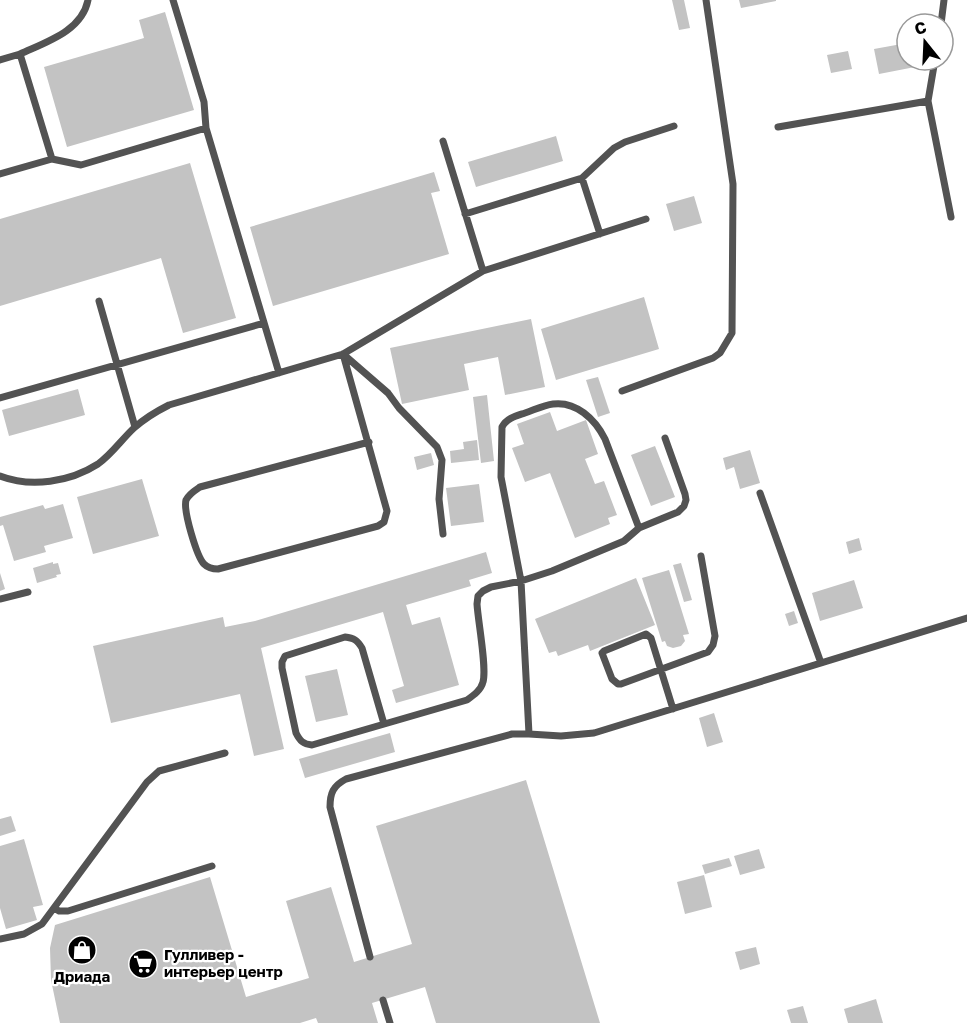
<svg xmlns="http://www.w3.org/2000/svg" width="967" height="1023" font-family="'Golos Text',sans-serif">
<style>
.building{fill:#c3c3c3}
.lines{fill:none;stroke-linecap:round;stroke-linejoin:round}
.lane{stroke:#535353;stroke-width:7}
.labels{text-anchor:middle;stroke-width:4.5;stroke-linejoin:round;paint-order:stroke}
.poi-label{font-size:15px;font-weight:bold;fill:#000;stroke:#fff;text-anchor:start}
</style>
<rect width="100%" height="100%" fill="#fff"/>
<path class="building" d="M672,0H684L690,28L679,30Z
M739,0H776V1L741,8Z
M165,12L194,110L67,147L44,67L144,38L139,20Z
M907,43V60H914L915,67L879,74L874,49Z
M848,51L852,69L831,73L827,55Z
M556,136L563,161L476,187L468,162Z
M190,163L236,318L183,333L161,258L0,306V219Z
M434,172L440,191L431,193L449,254L273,306L250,227Z
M694,196L702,223L674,231L666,204Z
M644,297L659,349L556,380L541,329Z
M531,319L545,387L505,395L498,357L464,364L469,390L402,404L390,348Z
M598,377L610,413L598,417L586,380Z
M78,389L85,415L9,436L2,410Z
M487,395L494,461L481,463L473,397Z
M550,412L557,431L586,420L598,454L585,459L595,484L604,481L617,515L608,518L610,524L575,538L550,473L525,482L512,448L524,444L517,424Z
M477,440L479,460L451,463L450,451L464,449L463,442Z
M655,446L675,497L651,506L631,455Z
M750,450L760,483L740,489L734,467L726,470L723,458Z
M431,453L434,465L417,470L414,457Z
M142,479L159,536L93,554L77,497Z
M479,484L484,522L451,526L446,488Z
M63,504L73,538L44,546L46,552L14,561L3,525L0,526V517L43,505L45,509Z
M859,538L862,550L849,554L846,542Z
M486,552L492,573L469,580L471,586L406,605L412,625L440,617L459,685L396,703L392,690L404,686L383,612L261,648L284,749L254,756L240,694L111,723L93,646L223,617L225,627L255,621Z
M53,562V564L58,563L61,574L56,575L57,577L37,583L33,568Z
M681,563L692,600L684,602L673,565Z
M669,570L689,634L683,635L685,641L681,646L673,648L667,646L665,641L662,642L642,578Z
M0,573L5,589L0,591Z
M636,578L655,625L590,651L588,645L558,656L556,651L549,653L535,619Z
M854,580L863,608L820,621L812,593Z
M794,611L798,623L789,626L785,614Z
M337,669L348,715L316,722L305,676Z
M714,713L723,742L707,747L699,718Z
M390,733L395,752L305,778L299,759Z
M526,780L600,1023H436L425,987L372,1003L378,1023H318L316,1018L300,1023H60L51,980L50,948L55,925L210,877L246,997L309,978L286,901L331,887L354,962L412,944L376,826Z
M11,816L16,831L0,836V819Z
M24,839L43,905L33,907L37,920L6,929L0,908V846Z
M759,849L765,868L740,875L734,856Z
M729,858L732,866L705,874L702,865Z
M704,875L712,907L685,914L677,882Z
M756,947L760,964L740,970L735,952Z
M876,999L883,1023H848L844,1009Z
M803,1006L808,1023H791L787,1010Z"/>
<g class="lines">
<path class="lane" d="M173,0L204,102L206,128
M941,24L944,0
M20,54C46,42 82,31 88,0
M0,60L20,54L52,159
M928,101L951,217
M778,127L928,101L935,60
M0,174L52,159L81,165L206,128L279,373
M582,178L600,234
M465,214L582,178L614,148L625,142L674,126
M483,271L646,219
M99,301L135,427
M343,354L387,511L384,522L378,526L218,569C212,569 208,568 204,564C197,557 183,511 186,500C189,494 194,491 200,487L369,442
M343,354L388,393L399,408L437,447L442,460L439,499L443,534
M622,391L713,358L720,353L732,333L733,184L706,0
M0,398L264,323
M0,476C31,488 70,482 98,464C112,454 122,439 134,428C145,418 157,411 169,405L343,354L483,271L443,141
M760,493L821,663
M0,599L28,592
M673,709L651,638L646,634L604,651L602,653L612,679L618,684H621L708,652L713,645L715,636L701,556
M384,724L362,648C357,640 354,638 345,637L285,656L282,662V668L296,733C300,741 303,744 312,745L467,700C474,695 481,690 483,682C487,668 478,621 477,604L478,596L483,591L491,587L521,581L552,571L624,541L639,528L678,512L684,506L686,500L685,494L665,438
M529,734L521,581L501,477L502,427C507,418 516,416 525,413C534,410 544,405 553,404C576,401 595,419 605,439L639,528
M54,908L59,911H68L212,866
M0,939L24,934L42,924L147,782L159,771L225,753
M370,957L330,807C330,793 333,786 346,779L512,734H529L561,736L594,733L967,618
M383,1000L390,1023"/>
</g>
<defs>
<g id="shop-disc" transform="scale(1.5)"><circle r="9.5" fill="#000" stroke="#fff"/><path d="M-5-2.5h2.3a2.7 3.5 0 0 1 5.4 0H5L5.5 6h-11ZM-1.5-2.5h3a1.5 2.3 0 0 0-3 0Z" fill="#fff"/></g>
<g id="supermarket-disc" transform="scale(1.5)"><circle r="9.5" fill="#000" stroke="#fff"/><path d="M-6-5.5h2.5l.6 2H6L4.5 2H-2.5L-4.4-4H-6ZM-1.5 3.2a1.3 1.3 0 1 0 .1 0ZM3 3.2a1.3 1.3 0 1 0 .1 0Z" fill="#fff"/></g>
</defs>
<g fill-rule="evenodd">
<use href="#shop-disc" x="82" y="950"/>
<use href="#supermarket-disc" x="143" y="964"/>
</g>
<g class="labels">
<g class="poi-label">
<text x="164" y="960">Гулливер -<tspan x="164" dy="17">интерьер центр</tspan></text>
<text x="82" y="982" text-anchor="middle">Дриада</text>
</g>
</g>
<g transform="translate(925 42) rotate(342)"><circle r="28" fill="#ffffff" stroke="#999999" stroke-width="1.5"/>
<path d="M0-4.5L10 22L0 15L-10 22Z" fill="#000000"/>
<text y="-9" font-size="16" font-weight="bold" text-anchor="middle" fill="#000000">С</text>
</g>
</svg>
